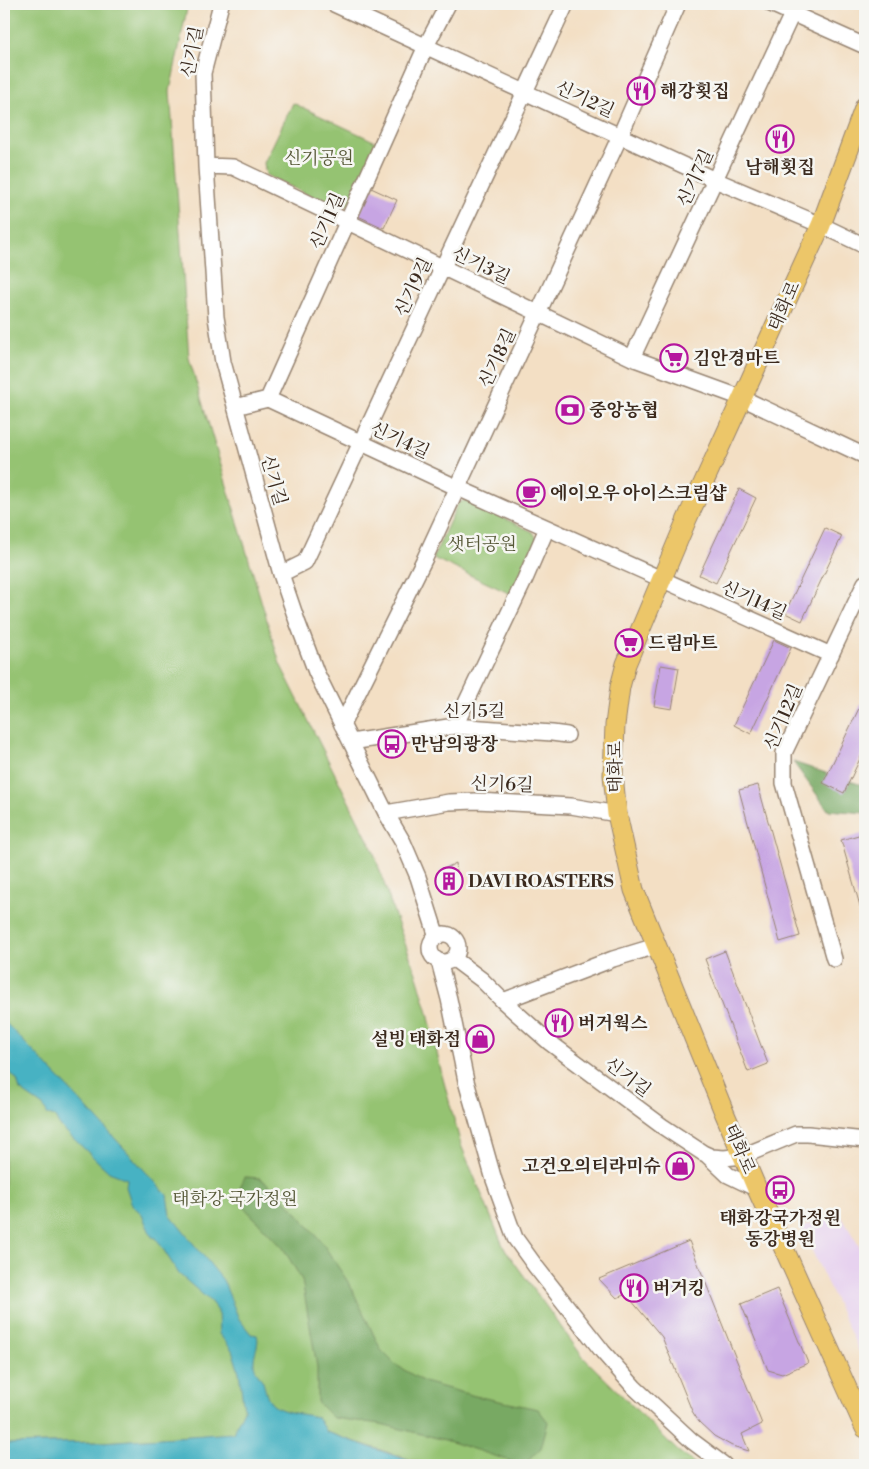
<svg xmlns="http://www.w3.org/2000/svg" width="869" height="1469" font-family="'Libre Bodoni','Noto Serif KR',serif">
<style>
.built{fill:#e7d2ef}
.green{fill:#95c372;stroke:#687648}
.forest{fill:#78a964;stroke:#5a6a41}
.water{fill:#46b2c3;stroke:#406e70}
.building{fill:#c7a5e3}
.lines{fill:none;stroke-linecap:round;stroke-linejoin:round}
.minor-casing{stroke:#978471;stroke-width:18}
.major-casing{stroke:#978471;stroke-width:21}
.minor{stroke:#fff;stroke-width:15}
.major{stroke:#ecc669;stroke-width:19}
.labels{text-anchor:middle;stroke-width:5;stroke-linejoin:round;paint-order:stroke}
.street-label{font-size:18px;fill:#3b2a1e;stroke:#f6f6f2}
.poi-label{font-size:18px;font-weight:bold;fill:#3b2a1e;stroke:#f6f6f2;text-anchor:start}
.park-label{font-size:18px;fill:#565837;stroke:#f6f6f2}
</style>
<rect width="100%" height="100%" fill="#f6f6f2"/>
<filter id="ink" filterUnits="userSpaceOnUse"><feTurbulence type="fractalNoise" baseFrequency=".02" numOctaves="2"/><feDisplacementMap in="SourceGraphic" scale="10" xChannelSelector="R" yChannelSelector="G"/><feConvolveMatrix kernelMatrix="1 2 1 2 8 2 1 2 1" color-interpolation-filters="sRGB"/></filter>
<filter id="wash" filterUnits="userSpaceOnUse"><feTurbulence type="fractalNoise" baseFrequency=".0096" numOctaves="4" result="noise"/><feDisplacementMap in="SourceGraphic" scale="20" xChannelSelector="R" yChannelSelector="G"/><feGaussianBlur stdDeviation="1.12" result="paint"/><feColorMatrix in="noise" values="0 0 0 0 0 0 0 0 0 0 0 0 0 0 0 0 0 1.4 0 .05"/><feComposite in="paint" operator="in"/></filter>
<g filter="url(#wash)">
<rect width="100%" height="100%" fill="#f3dfc4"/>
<path class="built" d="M840,1214L865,1256V1269L861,1272L865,1283V1364L801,1227Z"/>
<path class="green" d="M4,4H188L170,91L189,358L280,664L373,850L394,913L418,979L428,1013L442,1075L461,1145L504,1248L582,1356L678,1451L697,1465H427L325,1432L242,1433L102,1442L4,1444Z
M293,103L378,143L348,205L338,209L266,175L264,163Z
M466,500L533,532L538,541L513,595L433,558L458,503Z"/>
<path class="forest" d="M793,762L865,786V813L828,810Z
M245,1177L260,1178L281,1195L321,1241L350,1285L381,1350L396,1365L424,1382L475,1396L538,1409L548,1422L541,1448L523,1465L445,1440L381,1424L333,1418L317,1402V1367L302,1280L283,1248L240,1203L237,1193Z"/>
<path class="water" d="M4,1021L75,1095L167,1195L170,1215L223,1280L239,1319L251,1334L257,1335C260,1344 254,1351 254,1361C253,1369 260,1376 263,1382C265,1389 267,1398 272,1404C281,1413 305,1414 317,1417L326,1432L422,1465H4V1444L102,1442L233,1433L244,1410L239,1372L232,1350L219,1334L218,1311L210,1301L179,1274L156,1238L152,1237L141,1213L132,1205L126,1187L127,1179L109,1172L59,1125L55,1117L48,1115L43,1106L20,1090L17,1080L7,1069L6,1054L4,1051Z"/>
<g id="blocks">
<path class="building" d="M371,188L397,200L384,228L358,216Z
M739,489L756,498L716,583L699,575Z
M825,528L842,536L802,621L785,613Z
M774,640L791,648L751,734L734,725Z
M661,665L679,668L672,709L654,706Z
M865,696V748L844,793L823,783Z
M758,785L800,936L780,942L739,790Z
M862,834L865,847V923L841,840Z
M456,863L457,874L451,876L456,886L448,890L440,871Z
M725,951L768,1064L748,1072L705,959Z
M689,1241L762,1424L742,1434L749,1451L732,1446L714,1436L699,1422L692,1411L662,1337L626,1294L617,1298L599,1279Z
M777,1289L808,1363L782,1374L768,1370L741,1304Z"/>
</g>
</g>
<g filter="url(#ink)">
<use href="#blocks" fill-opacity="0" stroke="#978471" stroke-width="1"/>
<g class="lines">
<g class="minor-casing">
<path id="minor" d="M221,4L203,73L206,166L216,317L223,362L281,574L297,621L316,672L386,813L403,842L418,877L437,937
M334,4L715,180L821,225L865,246
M771,4L865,46
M206,166L233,167L632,358L742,398L865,456
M632,358L792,14
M268,399L426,46L448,4
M235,407L268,399L458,488L831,655
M281,574L305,562L566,4
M342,725L425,558L620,136L678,4
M455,726L525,579L547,528
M351,742L455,726L552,733L567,735
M386,813L449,802L476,801L571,806L617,814
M430 948a14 14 0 1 1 28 0a14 14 0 1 1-28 0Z
M454,959L482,980L503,1001L549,1042L662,1126L703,1153L712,1157L724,1158L743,1156L796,1134H808L865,1140
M834,959L784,783V753L865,583
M439,961L449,999L466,1081L494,1180L515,1238L536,1267L603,1352L634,1387L692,1441L724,1465
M503,1001L613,959L656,946
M707,1155L728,1175L757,1189"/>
</g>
<g class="major-casing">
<path id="major" d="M865,106L821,225L687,519L626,664L620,687L615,725L613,775L617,814L634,890L724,1112L757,1189L865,1428"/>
</g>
<use href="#minor" class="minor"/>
<use href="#major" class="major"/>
</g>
</g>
<defs>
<g id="restaurant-ring" transform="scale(1.4375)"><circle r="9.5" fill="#f6f6f2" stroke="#b5179e" stroke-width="1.5"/><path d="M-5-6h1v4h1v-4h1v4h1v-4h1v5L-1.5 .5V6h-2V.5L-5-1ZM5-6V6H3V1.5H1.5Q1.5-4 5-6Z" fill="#b5179e"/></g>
<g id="supermarket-ring" transform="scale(1.4375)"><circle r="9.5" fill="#f6f6f2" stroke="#b5179e" stroke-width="1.5"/><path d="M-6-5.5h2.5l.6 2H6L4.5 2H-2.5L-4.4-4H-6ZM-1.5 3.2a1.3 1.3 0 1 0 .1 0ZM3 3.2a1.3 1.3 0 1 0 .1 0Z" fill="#b5179e"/></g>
<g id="bank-ring" transform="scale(1.4375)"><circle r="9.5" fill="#f6f6f2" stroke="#b5179e" stroke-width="1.5"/><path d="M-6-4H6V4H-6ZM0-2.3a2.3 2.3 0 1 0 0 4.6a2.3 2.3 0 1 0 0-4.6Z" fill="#b5179e"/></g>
<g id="cafe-ring" transform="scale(1.4375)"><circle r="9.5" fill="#f6f6f2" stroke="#b5179e" stroke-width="1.5"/><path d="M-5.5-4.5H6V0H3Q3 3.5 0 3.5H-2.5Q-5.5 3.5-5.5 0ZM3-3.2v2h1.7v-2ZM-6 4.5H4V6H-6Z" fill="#b5179e"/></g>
<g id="bus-ring" transform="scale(1.4375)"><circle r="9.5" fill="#f6f6f2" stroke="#b5179e" stroke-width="1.5"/><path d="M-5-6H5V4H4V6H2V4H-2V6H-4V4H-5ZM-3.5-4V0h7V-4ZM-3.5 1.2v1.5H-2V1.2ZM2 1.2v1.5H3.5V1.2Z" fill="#b5179e"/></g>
<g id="building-ring" transform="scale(1.4375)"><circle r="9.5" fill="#f6f6f2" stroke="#b5179e" stroke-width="1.5"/><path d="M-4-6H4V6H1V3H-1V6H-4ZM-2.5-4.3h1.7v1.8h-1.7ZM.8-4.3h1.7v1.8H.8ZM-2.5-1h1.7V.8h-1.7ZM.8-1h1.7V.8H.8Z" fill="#b5179e"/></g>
<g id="shop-ring" transform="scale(1.4375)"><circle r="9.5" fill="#f6f6f2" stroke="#b5179e" stroke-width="1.5"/><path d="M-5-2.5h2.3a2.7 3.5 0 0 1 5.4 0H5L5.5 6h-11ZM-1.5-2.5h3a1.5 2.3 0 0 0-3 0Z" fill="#b5179e"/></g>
</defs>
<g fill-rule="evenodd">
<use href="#restaurant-ring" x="641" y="91"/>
<use href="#restaurant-ring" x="780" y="139"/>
<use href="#supermarket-ring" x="674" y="358"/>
<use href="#bank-ring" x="570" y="410"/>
<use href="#cafe-ring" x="531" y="493"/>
<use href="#supermarket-ring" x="629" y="643"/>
<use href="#bus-ring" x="392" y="744"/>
<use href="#building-ring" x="449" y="881"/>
<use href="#restaurant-ring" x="559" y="1023"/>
<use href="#shop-ring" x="480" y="1039"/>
<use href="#shop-ring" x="680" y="1166"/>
<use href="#bus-ring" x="780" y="1190"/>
<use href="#restaurant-ring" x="634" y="1288"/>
</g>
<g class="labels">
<g class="street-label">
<text transform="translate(192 52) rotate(-79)" y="6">신기길</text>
<text transform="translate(585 99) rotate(25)" y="6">신기2길</text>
<text transform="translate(695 178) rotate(-65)" y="6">신기7길</text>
<text transform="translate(327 221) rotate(-66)" y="6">신기1길</text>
<text transform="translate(481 265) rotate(26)" y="6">신기3길</text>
<text transform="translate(413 287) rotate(-65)" y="6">신기9길</text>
<text transform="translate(784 306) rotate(-66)" y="6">태화로</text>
<text transform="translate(497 358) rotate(-65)" y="6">신기8길</text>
<text transform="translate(400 440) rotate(25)" y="6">신기4길</text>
<text transform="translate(274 480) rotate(74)" y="6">신기길</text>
<text transform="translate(754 600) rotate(24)" y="6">신기14길</text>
<text x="474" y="717">신기5길</text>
<text transform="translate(783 717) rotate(-67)" y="6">신기12길</text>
<text transform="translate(615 767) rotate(-90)" y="6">태화로</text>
<text transform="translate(502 784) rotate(2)" y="6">신기6길</text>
<text transform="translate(628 1077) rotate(37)" y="6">신기길</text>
<text transform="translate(740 1149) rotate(67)" y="6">태화로</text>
</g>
<g class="poi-label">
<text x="660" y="97">해강횟집</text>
<text x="780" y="173" text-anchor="middle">남해횟집</text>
<text x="693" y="364">김안경마트</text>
<text x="589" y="416">중앙농협</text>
<text x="550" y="499">에이오우 아이스크림샵</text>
<text x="648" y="649">드림마트</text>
<text x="411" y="750">만남의광장</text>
<text x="468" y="887">DAVI ROASTERS</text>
<text x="578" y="1029">버거웍스</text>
<text x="461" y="1045" text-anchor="end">설빙 태화점</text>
<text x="661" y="1172" text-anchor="end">고건오의티라미슈</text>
<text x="780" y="1224" text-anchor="middle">태화강국가정원<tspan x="780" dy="21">동강병원</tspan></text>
<text x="653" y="1294">버거킹</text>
</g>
<g class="park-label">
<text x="319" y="164">신기공원</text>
<text x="482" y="550">샛터공원</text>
<text x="235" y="1205">태화강 국가정원</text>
</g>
</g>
<rect width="869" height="1469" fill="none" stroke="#f6f6f2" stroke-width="20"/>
</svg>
